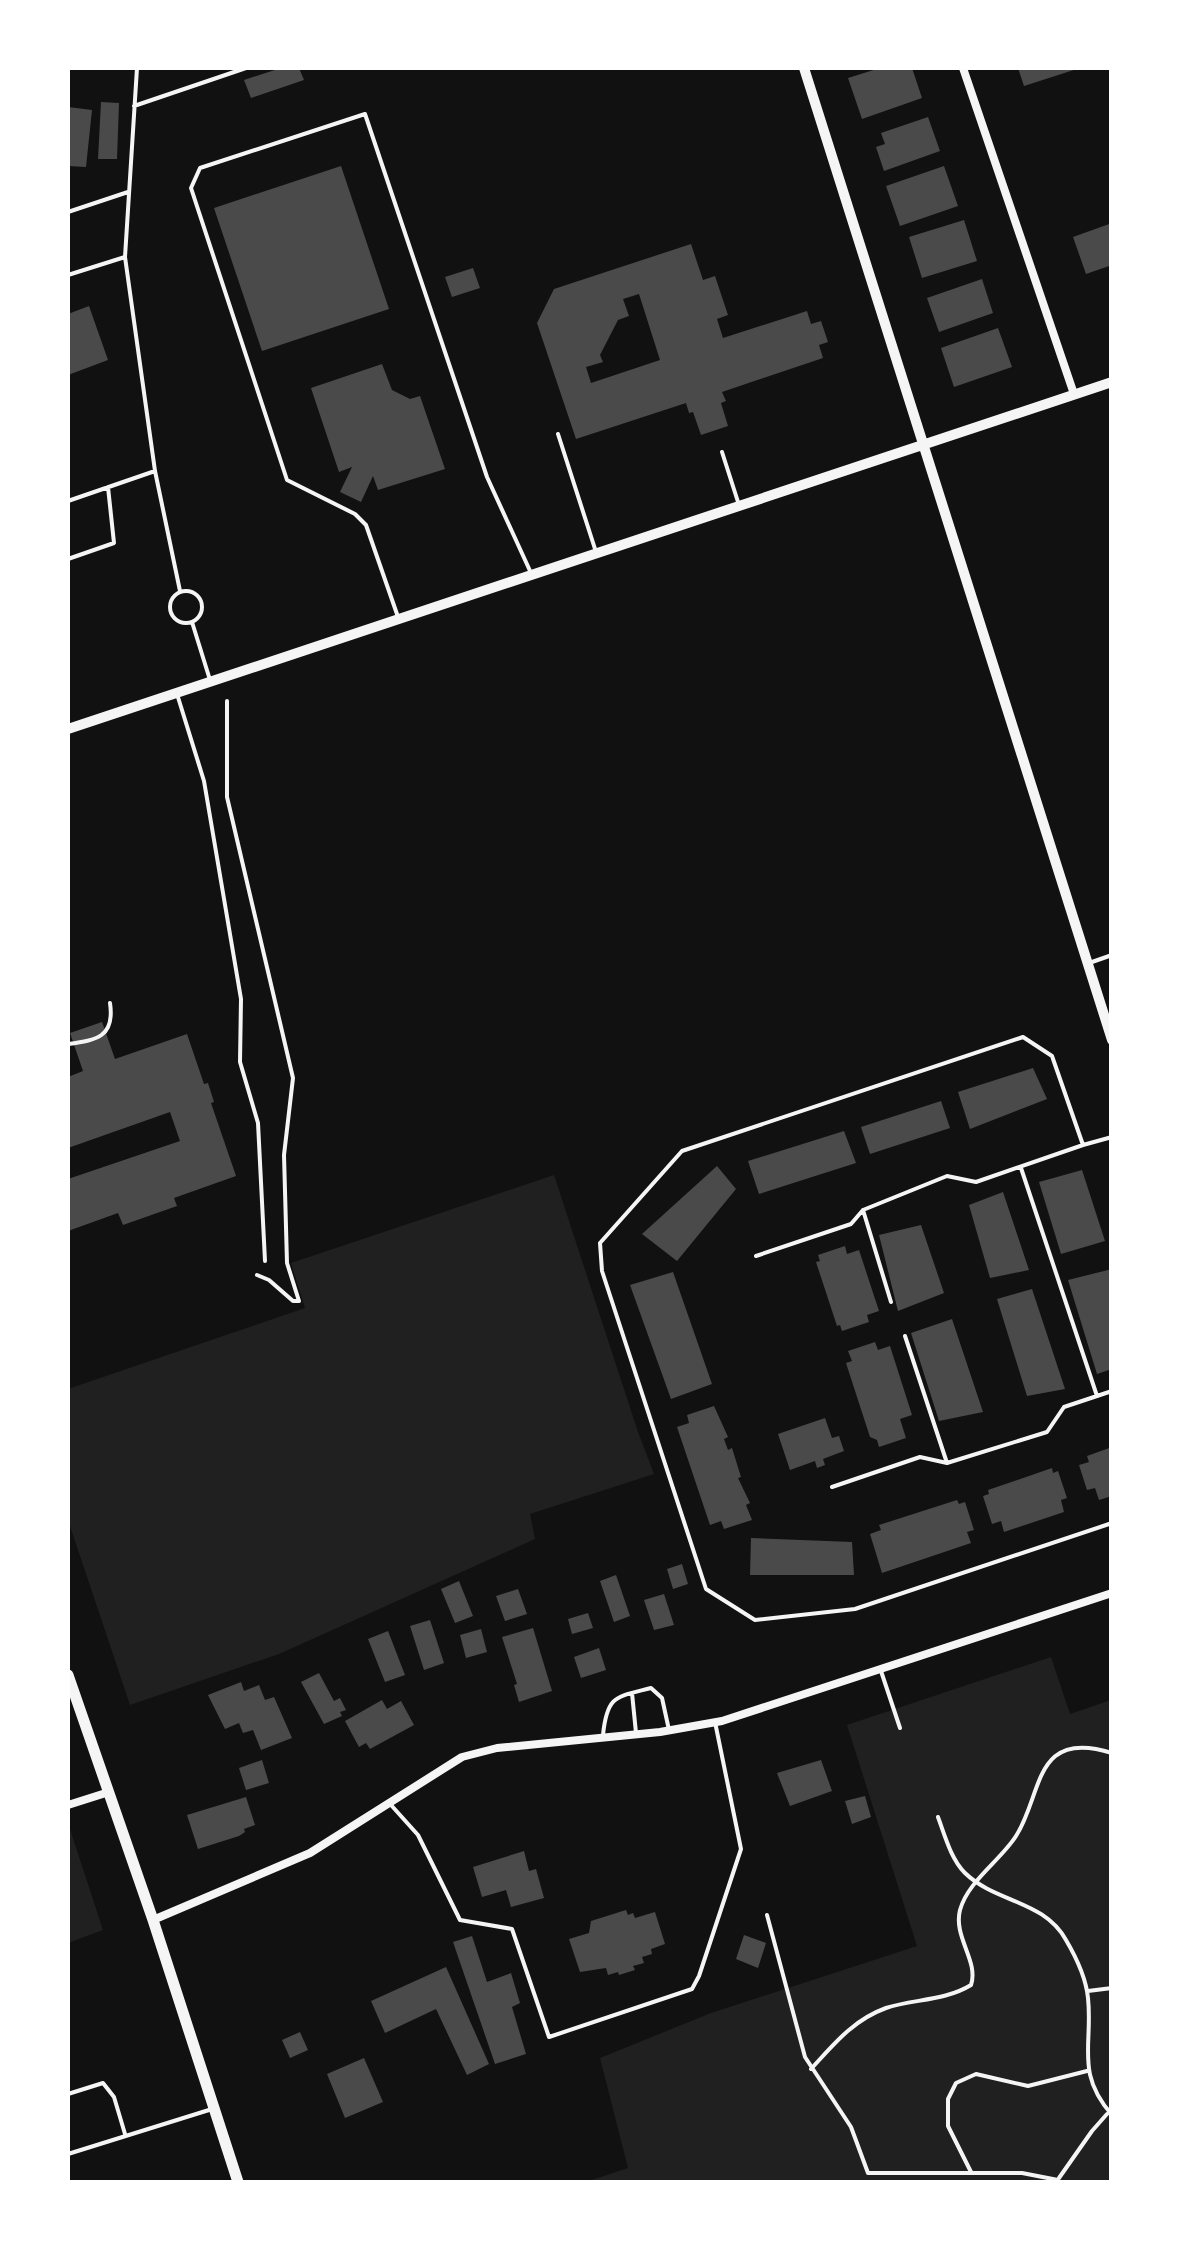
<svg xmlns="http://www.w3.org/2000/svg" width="1179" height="2250" font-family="'Times New Roman',serif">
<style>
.green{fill:#202020}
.building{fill:#4a4a4a;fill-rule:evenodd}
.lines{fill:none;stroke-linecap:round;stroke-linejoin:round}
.path{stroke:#f5f5f5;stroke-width:4}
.service{stroke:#f5f5f5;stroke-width:4}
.minor{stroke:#f5f5f5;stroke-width:8}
.tertiary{stroke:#f5f5f5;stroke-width:10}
.secondary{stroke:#f5f5f5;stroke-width:11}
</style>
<rect width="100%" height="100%" fill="#111"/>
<path class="green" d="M554,1175L638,1432L654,1474L530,1514L535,1539L279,1654L130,1705L68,1520V1389L305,1308L291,1263Z
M1051,1657L1070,1714L1111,1700V2182H586L628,2168L600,2058L711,2013L917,1946L847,1725Z
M68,1823L103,1930L68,1943Z"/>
<path class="building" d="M281,68H299L304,80L251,98L244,80Z
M880,68H912L922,98L862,119L848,78Z
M1018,68H1080L1024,86Z
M101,102L119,103L117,159H98Z
M68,107L92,110L86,167L68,166Z
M928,117L940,151L884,171L876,147L885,144L881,133Z
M341,166L389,309L262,351L214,208Z
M944,166L958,206L900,226L886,186Z
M964,220L977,261L922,278L909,237Z
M1112,223V265L1086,274L1073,237Z
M691,244L703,280L715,276L728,315L717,319L723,338L807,311L811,324L821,321L828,342L819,345L823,358L722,392L726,401L721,403L728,426L701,435L693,412L689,413L686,403L576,439L537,323L554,289ZM639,294L660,360L591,383L586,367L603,362L600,355L618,320L629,316L623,299Z
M473,268L480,288L452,297L445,277Z
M982,279L993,313L939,332L927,298Z
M89,306L108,360L68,375V314Z
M998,328L1012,367L954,387L941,348Z
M382,364L392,390L410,399L420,396L445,469L378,490L373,476L361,502L340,492L352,467L339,472L311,388Z
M102,1022L115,1059L187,1034L204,1084L208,1083L214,1102L211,1103L236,1176L174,1198L177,1206L123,1225L118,1213L68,1231V1179L180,1141L170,1112L68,1148V1077L83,1071L70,1033Z
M1033,1068L1047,1099L970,1129L958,1092Z
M941,1101L950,1128L870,1154L861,1127Z
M844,1131L856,1163L759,1194L748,1161Z
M717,1166L736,1189L677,1261L642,1234Z
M1082,1170L1105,1241L1061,1254L1039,1182Z
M1003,1192L1029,1270L990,1278L969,1205Z
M921,1225L944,1293L898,1311L879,1235Z
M845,1246L847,1254L859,1250L879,1311L867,1315L869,1322L842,1331L840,1325L837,1326L816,1262L820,1261L818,1255Z
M1112,1269V1369L1097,1374L1068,1280Z
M673,1272L712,1384L671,1399L630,1285Z
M1032,1289L1065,1389L1027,1396L997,1299Z
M952,1319L983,1412L939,1421L911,1333Z
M875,1342L878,1350L890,1346L912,1415L900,1419L906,1438L879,1447L877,1440L870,1437L846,1363L852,1361L848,1351Z
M714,1406L728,1437L724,1439L728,1450L732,1448L741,1477L738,1478L750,1503L746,1505L752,1520L724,1529L721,1521L710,1525L677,1427L689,1423L687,1415Z
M825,1418L832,1438L839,1436L844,1451L823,1459L825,1465L817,1468L815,1461L790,1470L778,1434Z
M1112,1447V1496L1099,1500L1095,1488L1087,1490L1079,1465L1089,1462L1087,1456Z
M1052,1468L1053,1473L1058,1471L1067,1498L1061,1500L1064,1512L1004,1532L1001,1521L992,1524L983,1496L989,1494L988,1490Z
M957,1500L959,1504L965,1502L974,1530L967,1532L971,1543L882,1573L870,1534L881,1530L879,1525Z
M751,1538L852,1542L854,1575H750Z
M682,1564L688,1584L673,1589L667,1569Z
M616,1575L630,1616L614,1622L600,1581Z
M459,1581L473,1616L455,1623L441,1589Z
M518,1589L527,1614L505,1621L496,1596Z
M664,1594L674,1625L654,1630L644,1600Z
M588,1613L593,1628L572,1634L568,1619Z
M430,1620L444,1663L424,1670L410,1626Z
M533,1628L552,1691L519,1702L514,1685L517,1684L502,1637Z
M481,1629L487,1652L466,1658L460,1635Z
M388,1631L405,1675L385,1682L368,1639Z
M599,1648L606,1670L581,1678L574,1657Z
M319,1673L334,1701L340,1698L346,1710L340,1712L342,1716L324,1724L301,1682Z
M241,1682L244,1691L259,1685L265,1700L274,1697L292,1738L261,1750L253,1730L243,1733L239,1723L225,1729L208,1695Z
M382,1700L387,1709L401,1701L414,1725L370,1749L366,1743L359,1747L345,1721Z
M262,1760L269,1783L246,1790L239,1768Z
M821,1760L832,1791L790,1806L777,1773Z
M865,1796L871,1817L852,1824L845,1801Z
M246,1797L255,1825L244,1829L245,1832L239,1836L198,1849L187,1815Z
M524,1851L529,1871L536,1869L544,1898L511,1907L506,1890L482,1897L473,1867Z
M626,1910L628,1915L633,1913L635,1918L655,1912L665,1944L651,1949L652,1954L642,1957L644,1963L633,1966L635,1970L619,1975L618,1972L608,1975L606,1968L580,1972L569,1939L589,1933L591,1921Z
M744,1935L766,1943L758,1968L736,1959Z
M472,1936L487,1982L511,1973L520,2003L512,2007L526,2054L495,2064L453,1942Z
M446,1967L489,2064L467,2075L436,2009L385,2033L371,2001Z
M300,2032L308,2050L290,2058L282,2040Z
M364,2058L383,2102L345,2118L327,2074Z"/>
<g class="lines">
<path class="path" d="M227,701V797L293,1078L284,1155L287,1263L299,1301H293L269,1280L257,1275
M938,1817C945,1836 951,1859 965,1873C996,1903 1044,1900 1066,1940C1076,1957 1086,1978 1088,1998C1093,2045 1075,2073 1112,2115
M767,1915L805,2057L851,2127L868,2173H1022L1058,2180
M1088,1991L1112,1988
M811,2069C834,2044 853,2020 886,2008C913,1999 945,2001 971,1985C979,1961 953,1937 960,1910C968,1881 1001,1860 1016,1836C1043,1794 1033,1728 1112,1753
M971,2172L948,2126V2099L956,2083L976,2074L1028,2086L1087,2071
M1059,2178L1092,2131L1107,2114"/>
<path class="service" d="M137,68L125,257L155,471L180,591
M134,106L246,68
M68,212L128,192
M68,275L125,257
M558,434L596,552
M722,452L739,505
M68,501L155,471
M68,559L114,543L108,487
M170 607a16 16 0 1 1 32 0a16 16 0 1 1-32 0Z
M398,617L366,525L355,514L287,480L191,188L200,168L365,114L487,477L531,573
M192,622L210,680
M177,694L204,781L241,999L240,1062L258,1123L265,1261
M1092,962L1112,955
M68,1044C97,1040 115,1037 110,1003
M1112,1137L1083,1145L1052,1056L1023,1037L682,1151L600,1243L602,1271L706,1589L755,1620L855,1609L1112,1523
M1021,1168L1097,1396
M863,1210L891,1302
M756,1256L851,1224L863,1210L947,1176L976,1182L1083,1145
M905,1336L947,1463
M832,1487L920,1457L947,1463L1047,1432L1064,1407L1112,1391
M880,1668L900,1728
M632,1693L636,1733
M603,1735C607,1695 616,1697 651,1688L662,1698L669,1730
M391,1805L418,1835L460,1920L512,1929L549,2037L692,1989L699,1976L741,1849L715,1722
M68,2094L103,2083L114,2097L125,2134
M68,2154L209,2110"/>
<path class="minor" d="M963,68L1074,394
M68,1805L109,1792
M153,1920L310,1853L462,1757L497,1748L660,1732L722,1721L1112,1593"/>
<path class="tertiary" d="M804,68L1112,1040
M68,729L1112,382"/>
<path class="secondary" d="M68,1675L153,1920L238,2182"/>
</g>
<rect width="1179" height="2250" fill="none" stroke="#ffffff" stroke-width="140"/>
</svg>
